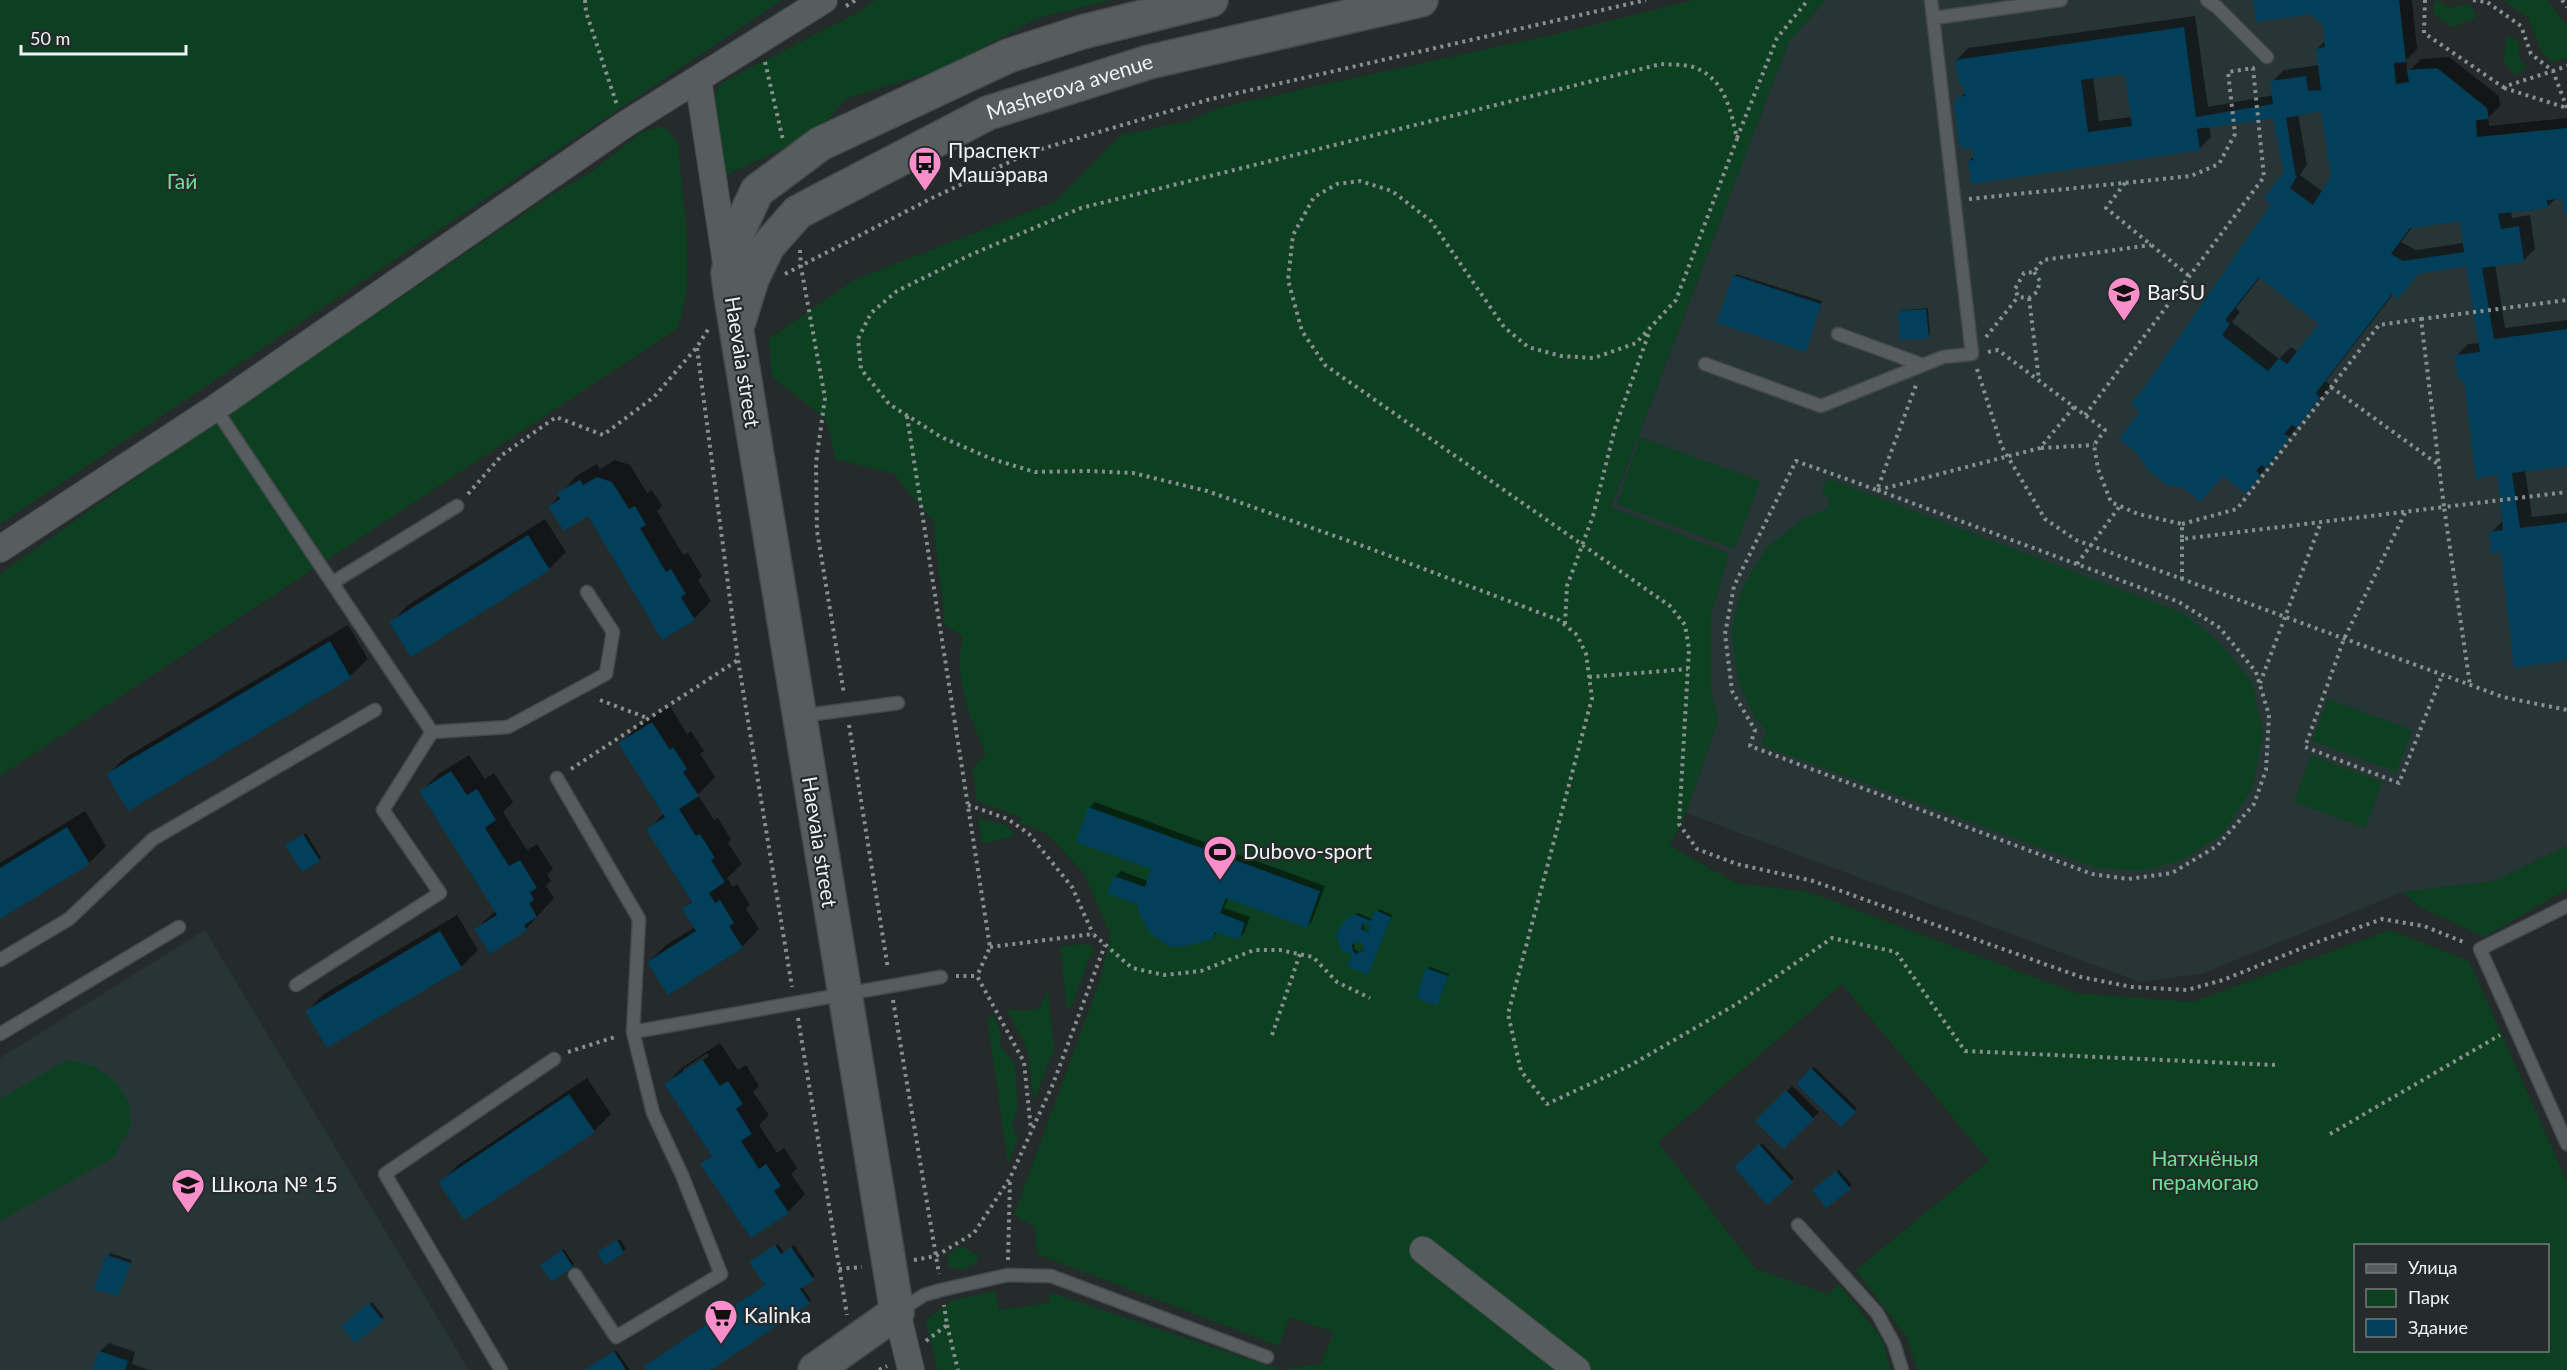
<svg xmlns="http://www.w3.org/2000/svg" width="2567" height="1370" font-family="Lato,sans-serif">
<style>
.built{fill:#283537}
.green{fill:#0d4021;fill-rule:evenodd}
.shadow{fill:#0007;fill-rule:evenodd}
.building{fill:#013f5b;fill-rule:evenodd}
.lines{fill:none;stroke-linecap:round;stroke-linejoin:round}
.lane-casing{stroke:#44494a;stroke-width:15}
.street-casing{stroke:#44494a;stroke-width:28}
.secondary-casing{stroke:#44494a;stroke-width:36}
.path{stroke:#898e8e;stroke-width:4;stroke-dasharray:3 4.5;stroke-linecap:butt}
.lane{stroke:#575d5e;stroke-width:12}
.street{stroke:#575d5e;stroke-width:26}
.secondary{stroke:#575d5e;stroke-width:33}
.labels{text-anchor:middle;stroke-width:4.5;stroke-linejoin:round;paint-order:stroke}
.street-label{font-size:21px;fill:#f0f4f4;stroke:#252a2b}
.poi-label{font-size:21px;fill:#f0f4f4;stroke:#252a2b;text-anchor:start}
.park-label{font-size:21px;fill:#6ee092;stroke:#252a2b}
</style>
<rect width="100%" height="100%" fill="#252a2b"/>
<path class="built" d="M1826,0H2399L2406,62L2394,64L2396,84L2409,82L2437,68L2487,108L2489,119L2476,121L2478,137L2567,128V846L2494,881L2402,892L2204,973L2140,982L1686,813L1718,721L1711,688V615L1728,554L1611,508L1789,41Z
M205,930L469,1370H0V1058Z"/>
<path class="green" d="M0,0H782L0,524Z
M876,0H1111L1038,18L942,69L845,99L819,131L725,176L697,130L721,83L857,13Z
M1694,0H1826L1789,41L1611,507L1729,554L1711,615V688L1718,721L1686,813L1670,846L1736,883L1809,892L2076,993L2192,1002L2390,930L2469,961L2567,1182V1370H1917L1907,1338L1856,1270L1989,1161L1842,984L1658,1142L1756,1269L1828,1294L1839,1284L1882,1339L1891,1370H937L926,1320L953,1300L995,1291L999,1310L1048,1303L1051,1293L1281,1370L1321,1364L1334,1332L1290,1317L1279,1346L1037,1254L1035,1227L1014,1215L1099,983L1111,936L1083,872L1046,833L1019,822L1021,817L977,801L972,769L986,754C969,716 953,678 963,636L945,625L933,521L894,474L836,459L826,419L772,377L769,339L854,280L1056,201L1121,135L1189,121L1221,107L1561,33ZM2356,1246H2548V1350H2356Z
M2435,0L2451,8L2470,4L2477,17L2452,27L2433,13Z
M2503,0H2547L2567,25V58L2553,62L2542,53L2528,18Z
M2506,35L2519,41V57L2526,68L2515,76L2504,62Z
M664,126L678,143C682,201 697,272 678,328L0,776V574L181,446L553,194L587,175L642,132Z
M1640,437L1760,481L1735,549L1617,504Z
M1827,478L2183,613L2216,639L2252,682L2263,735L2252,789L2223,833L2183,860L2141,871L2096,868L1761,745L1766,730L1755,718L1739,684L1731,630L1741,590L1766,548L1801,520L1828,508L1829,497L1821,493Z
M2328,699L2412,730L2396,772L2312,741Z
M2311,755L2382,782L2365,828L2294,802Z
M978,818L1006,825L1015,836L982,844Z
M2567,846V889L2484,937L2420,907L2402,892L2494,881Z
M1085,944L1094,947L1071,1007L1067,1009L1060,946Z
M1048,988L1054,1049L1034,1101L1027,1049L1007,1009L1024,1011L1040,1008Z
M993,1015L1001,1033L1000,1046L1015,1064L1018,1109L1012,1124L1018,1139L1008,1164L987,1018Z
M67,1060L94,1066L116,1082L129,1103L131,1126L114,1157L0,1221V1099Z
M960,1246L979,1255L976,1263L962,1270L948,1267V1255Z"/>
<path class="shadow" d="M2255,0H2412L2417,49L2406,60L2407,73L2421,59L2449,57L2499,96L2500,106L2488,118L2489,126L2567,118V212L2563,197L2557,198L2547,207L2511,211L2512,218L2530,215L2535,249L2524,260L2495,264L2505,328L2567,320V465L2525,470L2532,517L2567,513V658L2491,533L2502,521L2498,473L2456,356L2468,344L2480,343L2467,264L2420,272L2398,297L2394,293L2326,381L2331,386L2299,424L2271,463L2245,492L2142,412L2153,379L2273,203L2286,173L2274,116L2209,126L2211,137L2199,149L1969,161L1974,156L1960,98L1966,92L1957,60L1968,48L2195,16L2208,107L2274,95L2272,82L2284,70L2319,65L2317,49L2326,40L2325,25L2312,13ZM2127,72L2132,117L2099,121L2093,77ZM2323,110L2333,177L2323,192L2300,175L2307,165L2298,114ZM2461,220L2464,243L2416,250L2401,242L2413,226ZM2261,276L2321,324L2298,352L2291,347L2279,359L2232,322L2240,312L2236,308Z
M1736,274L1822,301L1805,350L1734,276Z
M1928,308L1930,334L1928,337L1899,312L1902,310Z
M615,460L630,465L647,493L652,490L662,506L657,511L683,555L688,553L702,576L698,580L711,601L694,619L589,514L550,506L576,476L597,464L600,469Z
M545,519L566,552L549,569L391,623L408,605Z
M348,625L368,659L350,676L128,808L108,774L126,757Z
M670,706L687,734L691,731L704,751L700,754L715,777L698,795L714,820L718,818L731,839L728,843L742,864L727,878L733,887L737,884L750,905L746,909L759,929L742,947L668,993L648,962L666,945L695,927L684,909L692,900L648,830L664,813L620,744L638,726Z
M469,755L485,779L494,773L513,802L503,812L527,850L537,844L553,869L547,875L551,881L546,886L554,898L526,929H476L496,910L421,792L438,774Z
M1095,802L1325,886L1312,921L1307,926L1228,898L1224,908L1250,917L1244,933L1238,939L1218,931L1212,938L1141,904L1115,877L1121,871L1148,881L1153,868L1089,808Z
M85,811L106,846L89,863L0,917V863Z
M306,833L321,858L319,860L290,843Z
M1379,909L1392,915L1368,973L1353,955L1345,923L1358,913L1372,919ZM1369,921L1372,929L1365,931L1363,924ZM1361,940L1366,946L1365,949L1359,952L1355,949L1354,942Z
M457,915L478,950L461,967L307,1011L324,994Z
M1430,967L1449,974L1437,1004L1427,969Z
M720,1043L738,1070L746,1065L759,1086L753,1092L769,1115L759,1125L777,1153L784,1148L797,1168L791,1174L805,1194L788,1212L702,1164L713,1154L666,1084L683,1067ZM708,1053L709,1056L683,1073V1069Z
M1814,1067L1857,1108L1841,1125L1798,1083Z
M587,1078L611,1114L594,1131L440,1183L458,1165Z
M1792,1086L1819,1112L1783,1147L1757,1121Z
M1762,1143L1794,1178L1768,1203L1736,1167Z
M1839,1170L1852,1185L1826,1206L1816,1188Z
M620,1239L626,1249L605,1263L601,1250Z
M778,1244L784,1253L794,1245L815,1276L801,1286L811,1300L809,1302L709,1370H647L767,1284L754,1260Z
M564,1249L574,1264L572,1266L544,1263Z
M110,1253L132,1260L118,1294L96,1288Z
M372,1302L384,1317L355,1341L346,1323Z
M109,1343L135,1352L132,1364L149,1370H94L100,1351Z
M616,1350L630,1370H585Z"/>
<path class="building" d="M2253,0H2399L2406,62L2394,63L2396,84L2409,82L2407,70L2437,68L2487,108L2489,119L2476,120L2477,137L2567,128V214L2564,212L2562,199L2547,200L2548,208L2498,214L2501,229L2519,226L2524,262L2482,268L2494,339L2567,329V466L2512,473L2520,528L2567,522V660L2514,668L2501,552L2491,554L2489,532L2503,530L2497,475L2476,478L2464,380H2458L2455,355L2480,352L2466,266L2418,274L2398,299L2392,294L2316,393L2320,398L2297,428L2292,425L2284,434L2290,437L2266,468L2261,465L2256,471L2261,475L2246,494L2223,476L2200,502L2184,488L2167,485L2148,470L2137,453L2119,439L2140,412L2131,404L2151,378L2271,204L2264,198L2284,172L2273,118L2197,129L2200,150L1971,184L1968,161L1973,160L1972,148L1964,149L1959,144L1954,104L1958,97L1965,96L1963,84H1959L1955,60L2184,27L2196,117L2273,104L2270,81L2306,76L2308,91L2321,90L2316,49L2325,47L2323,26L2311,14L2256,22ZM2125,74L2132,126L2088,132L2081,80ZM2321,111L2331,176L2313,205L2290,188L2296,178L2286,118ZM2460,221L2464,252L2403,261L2391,254L2410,228ZM2259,277L2319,324L2287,364L2279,358L2268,371L2222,335L2230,324L2225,320Z
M1733,275L1821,304L1806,352L1717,323Z
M1926,309L1929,338L1900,340L1898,311Z
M597,477L612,482L629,509L635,506L646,525L640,528L666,572L671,569L686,594L681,597L695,620L662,640L588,516L564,531L548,506L560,499L557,493L580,480L583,485Z
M528,535L550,570L411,657L389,622Z
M330,641L351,678L128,811L106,774Z
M652,722L670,750L673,747L687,769L683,772L699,796L679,809L696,836L700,834L715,858L711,860L725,882L709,893L715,903L720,900L734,923L729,926L743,948L668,995L647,962L696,931L682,909L692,902L646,829L665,817L618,743Z
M451,771L467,795L477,789L496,820L485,828L509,866L520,860L537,888L530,892L534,900L529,903L537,917L524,925L527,930L490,954L474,929L497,915L419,791Z
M1088,807L1320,891L1307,928L1226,898L1220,913L1245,923L1239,940L1215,932L1212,939L1191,945L1170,947L1151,934L1137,910L1139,905L1107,893L1114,876L1145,887L1151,869L1076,842Z
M67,827L90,864L0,919V868Z
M303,834L320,861L302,872L285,845Z
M1375,910L1391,917L1368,975L1347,966L1352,955L1341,950L1336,935L1341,925L1348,918L1354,914L1371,921ZM1363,923L1370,926L1368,932L1361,929ZM1359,941L1364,945V950L1356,954L1353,951L1352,945Z
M440,931L462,968L327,1048L305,1011Z
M1426,968L1448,976L1437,1006L1416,998Z
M702,1059L720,1086L728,1081L743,1104L736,1109L752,1134L741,1141L759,1169L766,1164L781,1186L774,1191L789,1213L751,1238L700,1164L712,1156L664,1084Z
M1811,1068L1856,1112L1841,1127L1796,1084Z
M1786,1090L1814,1119L1783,1149L1755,1121Z
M569,1094L595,1132L464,1220L438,1182Z
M1759,1144L1793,1182L1767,1205L1734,1167Z
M1836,1171L1851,1189L1826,1208L1812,1190Z
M617,1240L624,1253L605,1265L597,1252Z
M775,1245L781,1254L791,1247L814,1280L800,1289L810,1303L711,1370H646L643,1367L765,1285L749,1262Z
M562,1250L573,1267L551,1282L540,1265Z
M106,1255L131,1263L118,1296L94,1289Z
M369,1303L383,1321L355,1343L341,1326Z
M99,1351L128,1361L125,1370H92Z
M614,1351L626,1370H584Z"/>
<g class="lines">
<g class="lane-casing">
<path id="lane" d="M2207,0L2217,7L2267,57
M1934,18L2061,0
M1838,334L1923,365
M1705,364L1821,406L1943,357L1972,354L1931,0
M215,408L432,732
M332,583L457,506
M800,716L898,703
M557,778L639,919L633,1032L941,977
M2567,906L2480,949L2567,1144
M0,960L69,919L153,839L375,710
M296,985L440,893L383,810L432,732L508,727L606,674L613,632L587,592
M0,1034L179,927
M1798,1225L1877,1313L1894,1344L1902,1370
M575,1275L616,1337L721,1274L682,1175L653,1113L633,1032
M901,1310L924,1295L941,1290L1008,1275L1051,1276L1267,1357
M501,1370L385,1174L554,1059"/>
</g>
<g class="street-casing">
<path id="street" d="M698,79L726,263
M0,549L215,408L624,125L824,0
M1423,1250L1577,1370
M897,1312L911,1370"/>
</g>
<g class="secondary-casing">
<g id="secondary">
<path id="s1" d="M739,321L752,279L768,246L798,212L988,113L1149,62L1421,0"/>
<path d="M815,1370L897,1312L731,296L728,273L736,236L757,191L820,144L1008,56L1082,32L1211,0"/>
</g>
</g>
<path class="path" d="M585,0L586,12L617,105
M2425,0L2424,33L2503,87L2553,71L2567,108
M2473,0L2487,2L2521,26L2531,54L2553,71L2567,66
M2562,0L2567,7
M846,6L856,0
M765,62L783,140
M2504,88L2567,108
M1737,138L1777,38L1808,0
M2125,183L2106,208L2189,276
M1969,199L2191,176L2219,164L2235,134L2228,72L2253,68L2264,177L2085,415
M800,250L801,267L825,398L816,463L817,531L844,694
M2034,272L2040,281L2037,292L2029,298L2018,297L2015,289L2024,273L2034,272L2043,260L2151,245
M785,274L932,198L1031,152L1207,100L1646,0
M2029,298L2039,380
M2421,319L2567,300
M1986,337L2018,297
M697,348L738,660L792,987
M1988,352L1998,350L2105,430L2094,445L2098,469L2111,502L2138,514L2182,524V539L2444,507L2470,685
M1977,369L2002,447L2045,519L2076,540L2503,697L2567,710
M2331,387L2439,465
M907,416L990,947L977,976
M2041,448L2094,445
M1877,490L2179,602L2220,628L2256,672L2269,715L2266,770L2254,804L2217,846L2172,873L2128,879L2092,874L1750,746L1755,730L1732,691L1725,634L1734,586L1796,461L1877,490L1916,385
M1878,490L2040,448L2074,407
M468,494L502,455L556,417L603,435L654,397L697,347L709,328
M2405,513L2344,639L2305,747L2399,783L2442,675
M2182,524L2237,509L2379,325L2421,319L2444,507L2567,492
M2182,539V579
M2077,564L2120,506
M1565,624L1567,586L1593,516L1615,428L1650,330
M1589,677L1688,669
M2260,683L2321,522
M600,700L647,718
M849,725L888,969
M571,769L738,660
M968,805L1008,819L1029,834L1072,887L1093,934
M990,947L1093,934L1132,968L1164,975L1201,971L1254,950H1280L1313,957L1337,982L1370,998
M956,976H977L1024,1062L1031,1130
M893,1000L939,1274
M798,1018L847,1315
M1272,1035L1300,954
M568,1052L618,1036
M2275,1065L1965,1051L1896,952L1832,938L1735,1005L1631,1065L1547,1104L1521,1071L1508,1014L1592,698L1586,654L1577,635L1559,620L1366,547L1207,491L1133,473L1088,471L1035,472L992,459L941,437L889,404L861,369L858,339L871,313L897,291L970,255L1081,208L1661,64C1671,65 1684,64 1693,67C1724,77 1731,110 1737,139L1676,300L1636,343L1594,358L1561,356L1528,347L1504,327L1431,221L1392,191L1360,181L1337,184L1314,197L1293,235L1288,280L1302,331L1325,365L1670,606L1685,625L1689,649L1679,824L1697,849L1737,864L1813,881L2081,977L2132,987L2187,990L2223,980L2312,944L2382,919L2424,926L2466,943
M2330,1134L2500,1035
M914,1260L936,1256L974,1233L1010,1178L1053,1084L1105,945
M1008,1260L1010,1180
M839,1269L862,1267
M947,1325L958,1370
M926,1341L947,1325L944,1305
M879,1370L887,1366"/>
<use href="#lane" class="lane"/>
<use href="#street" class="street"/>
<use href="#secondary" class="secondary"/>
</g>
<defs>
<g id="bus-pin" transform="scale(1.725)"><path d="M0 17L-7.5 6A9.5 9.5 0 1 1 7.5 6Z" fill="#f98fca" stroke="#252a2b"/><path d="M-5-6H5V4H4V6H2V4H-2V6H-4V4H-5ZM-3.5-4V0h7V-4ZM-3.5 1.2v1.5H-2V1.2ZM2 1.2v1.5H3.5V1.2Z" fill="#111"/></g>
<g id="university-pin" transform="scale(1.725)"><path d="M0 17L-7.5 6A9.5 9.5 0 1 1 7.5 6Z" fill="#f98fca" stroke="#252a2b"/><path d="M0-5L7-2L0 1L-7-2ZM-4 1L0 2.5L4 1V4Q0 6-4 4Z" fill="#111"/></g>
<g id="stadium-pin" transform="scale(1.725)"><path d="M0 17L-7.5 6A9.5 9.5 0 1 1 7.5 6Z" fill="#f98fca" stroke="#252a2b"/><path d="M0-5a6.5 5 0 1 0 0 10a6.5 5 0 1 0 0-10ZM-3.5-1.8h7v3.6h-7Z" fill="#111"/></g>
<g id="school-pin" transform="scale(1.725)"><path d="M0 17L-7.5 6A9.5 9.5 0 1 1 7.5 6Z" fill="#f98fca" stroke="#252a2b"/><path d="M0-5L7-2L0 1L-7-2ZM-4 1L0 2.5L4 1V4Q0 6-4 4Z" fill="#111"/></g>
<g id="supermarket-pin" transform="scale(1.725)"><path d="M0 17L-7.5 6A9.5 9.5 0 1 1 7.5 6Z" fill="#f98fca" stroke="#252a2b"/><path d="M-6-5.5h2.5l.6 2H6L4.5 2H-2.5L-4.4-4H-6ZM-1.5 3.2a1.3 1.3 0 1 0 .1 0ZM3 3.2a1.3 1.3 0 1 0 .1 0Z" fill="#111"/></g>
</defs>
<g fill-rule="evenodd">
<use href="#bus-pin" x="925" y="163"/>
<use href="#university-pin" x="2124" y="293"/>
<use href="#stadium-pin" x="1220" y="852"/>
<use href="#school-pin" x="188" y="1185"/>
<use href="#supermarket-pin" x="721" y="1316"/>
</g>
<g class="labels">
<g class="street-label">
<text dy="7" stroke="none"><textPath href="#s1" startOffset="426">Masherova avenue</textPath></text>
<text transform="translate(742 362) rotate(81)" y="7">Haevaia street</text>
<text transform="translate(819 842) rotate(81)" y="7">Haevaia street</text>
</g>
<g class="poi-label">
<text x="948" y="158">Праспект<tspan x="948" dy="24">Машэрава</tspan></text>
<text x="2147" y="300">BarSU</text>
<text x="1243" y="859">Dubovo-sport</text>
<text x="211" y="1192">Школа № 15</text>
<text x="744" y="1323">Kalinka</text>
</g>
<g class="park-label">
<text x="182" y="189">Гай</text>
<text x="2205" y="1166">Натхнёныя<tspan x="2205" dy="24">перамогаю</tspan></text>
</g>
</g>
<rect x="2354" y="1244" width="195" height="108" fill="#252a2b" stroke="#767b7b" stroke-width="1.5"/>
<rect x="2366" y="1264" width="30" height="9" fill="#575d5e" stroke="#767b7b" stroke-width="1.5"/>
<text x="2408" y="1274" font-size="18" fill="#f0f4f4">Улица</text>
<rect x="2366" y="1289" width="30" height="18" fill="#0d4021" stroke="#767b7b" stroke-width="1.5"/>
<text x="2408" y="1304" font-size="18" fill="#f0f4f4">Парк</text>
<rect x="2366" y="1319" width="30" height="18" fill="#013f5b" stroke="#767b7b" stroke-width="1.5"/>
<text x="2408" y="1334" font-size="18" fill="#f0f4f4">Здание</text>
<path d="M21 45v9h165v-9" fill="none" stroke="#f0f4f4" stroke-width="3"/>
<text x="30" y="45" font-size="18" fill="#f0f4f4" stroke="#252a2b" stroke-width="4.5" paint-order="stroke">50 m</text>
</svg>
